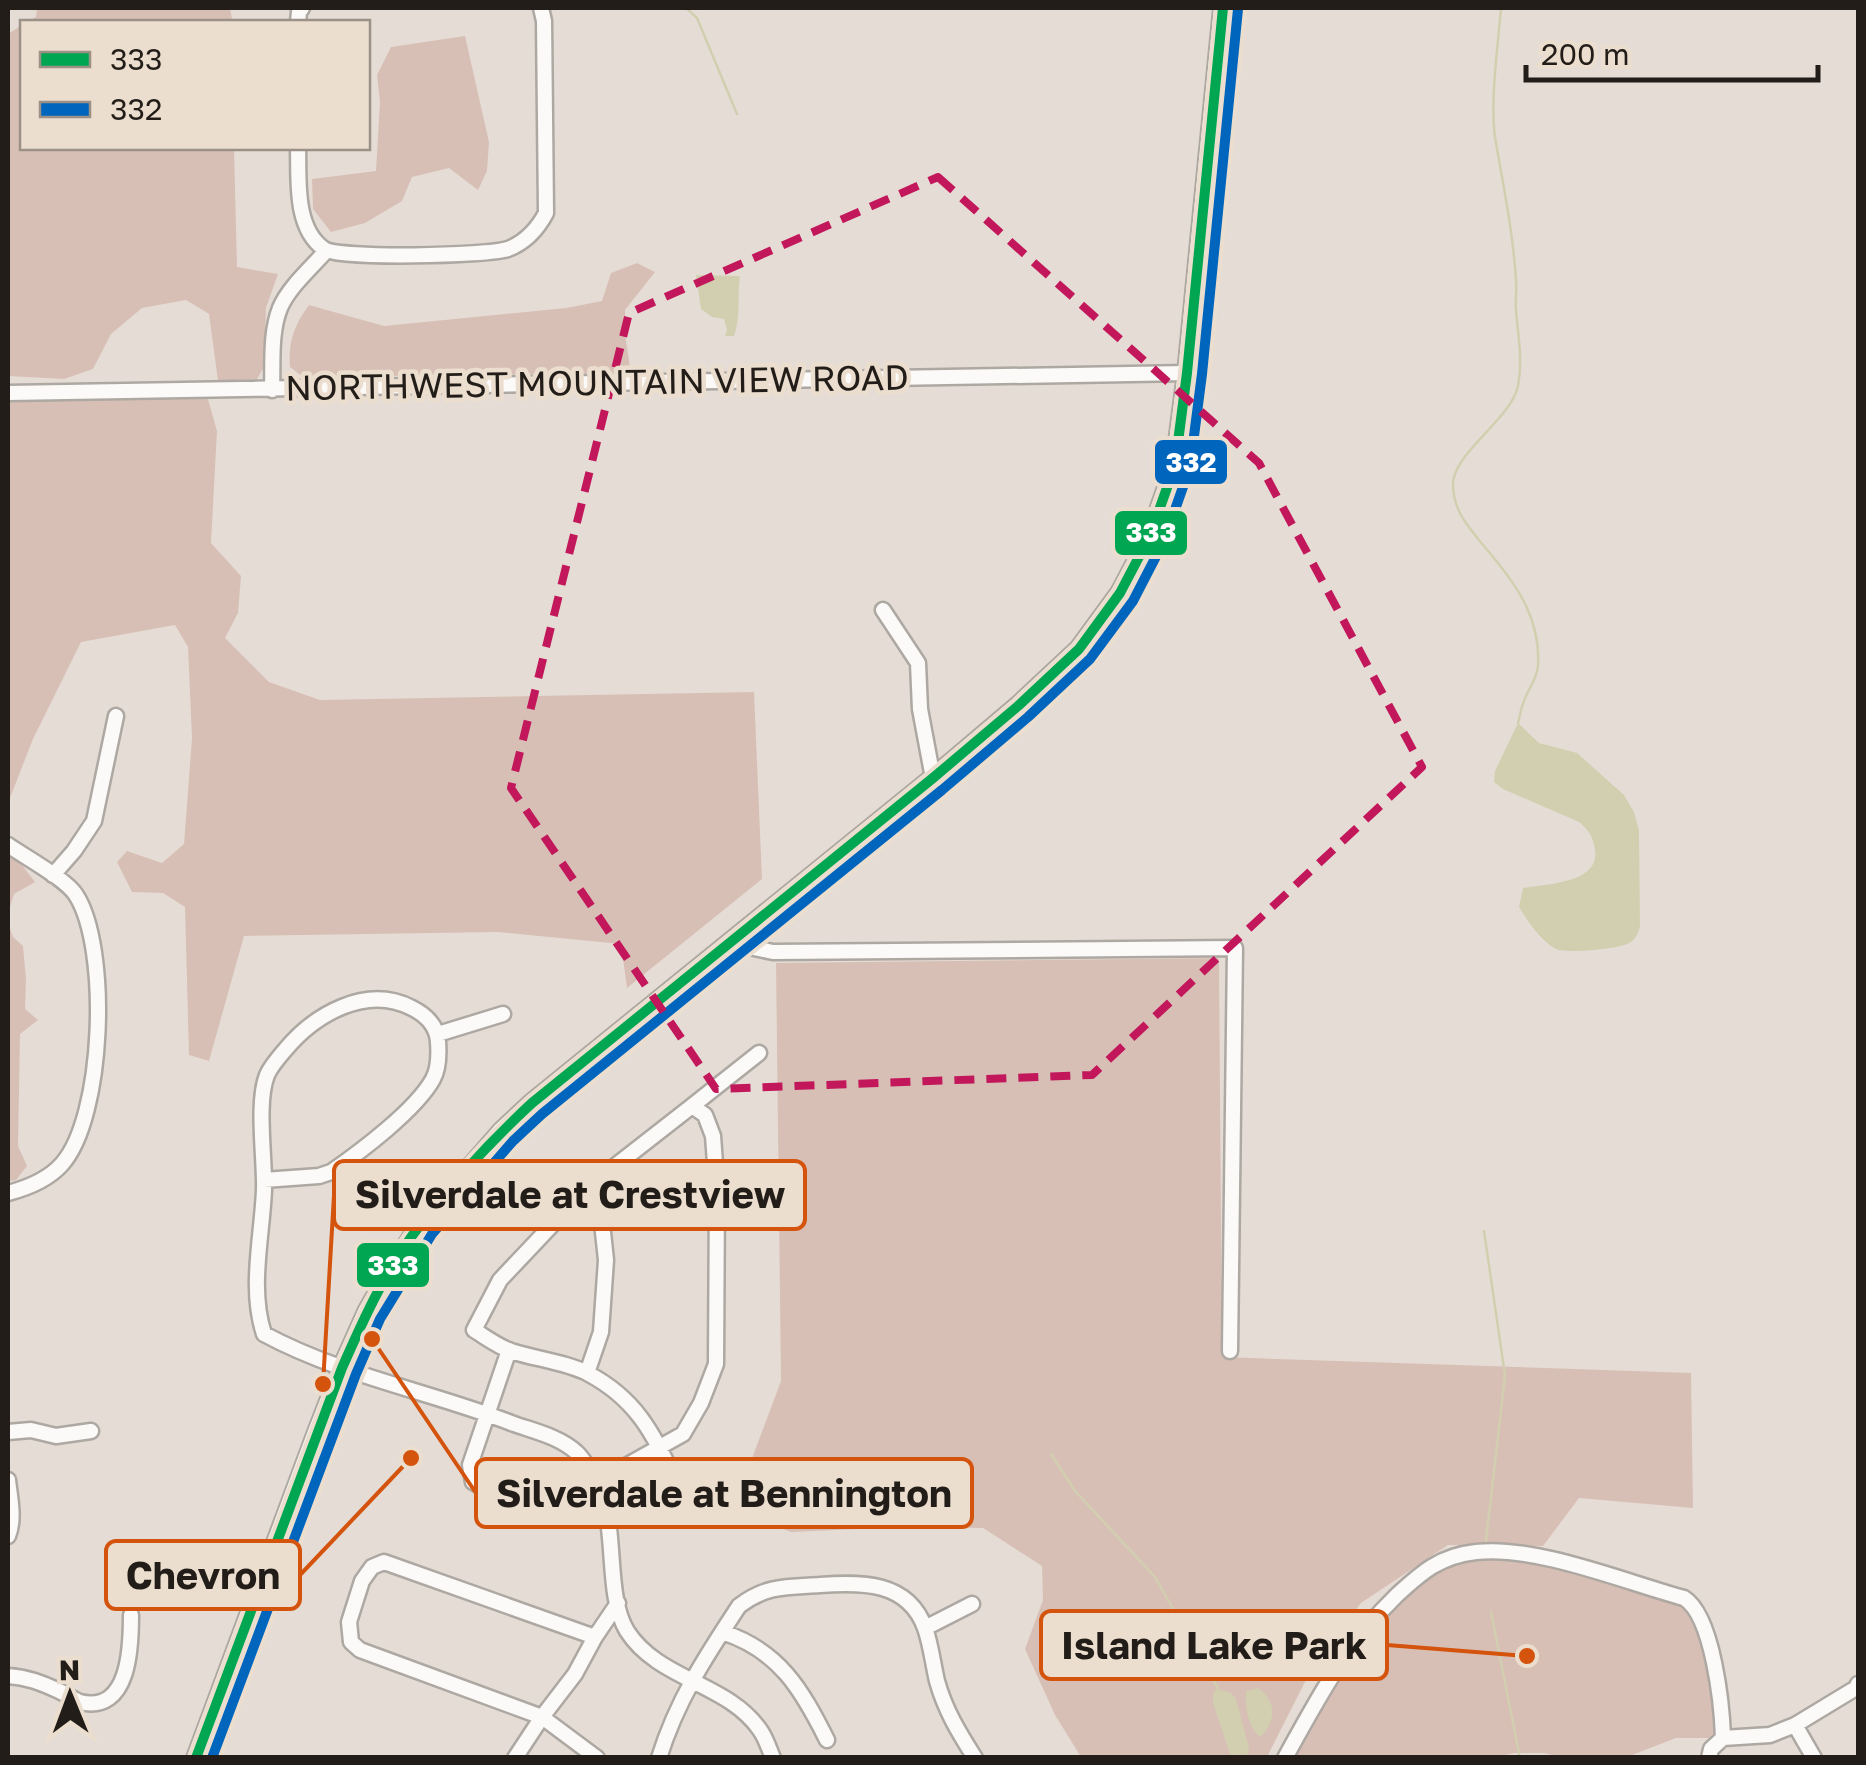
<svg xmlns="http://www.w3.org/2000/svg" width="1866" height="1765" font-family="'Golos Text',sans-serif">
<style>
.green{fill:#d8bfb6}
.water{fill:#d1cfb0}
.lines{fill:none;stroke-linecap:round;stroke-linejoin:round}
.stream{stroke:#d1cfb0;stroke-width:2.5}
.minor-casing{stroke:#aea8a2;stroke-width:19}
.major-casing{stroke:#aea8a2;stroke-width:22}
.minor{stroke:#fbfaf9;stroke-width:14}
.major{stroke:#fbfaf9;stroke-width:18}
.bus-1-casing{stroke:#ebdecf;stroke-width:18}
.bus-2-casing{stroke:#ebdecf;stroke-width:18}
.bus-1{stroke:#00a651;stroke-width:10}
.bus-2{stroke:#0065bd;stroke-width:10}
.marked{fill:none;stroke:#c2185b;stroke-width:8;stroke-dasharray:20 12;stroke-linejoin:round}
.labels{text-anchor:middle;stroke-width:9;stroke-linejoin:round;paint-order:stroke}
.street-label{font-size:35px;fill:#221d18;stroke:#ebdecf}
.leader{fill:none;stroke:#d4530d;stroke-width:4}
.callout-dot{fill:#d4530d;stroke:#ebdecf;stroke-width:4}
.callout{fill:#ebdecf;stroke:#d4530d;stroke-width:4}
.callout-label{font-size:38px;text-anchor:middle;font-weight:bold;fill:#221d18}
.line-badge{stroke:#ebdecf;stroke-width:4}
.badge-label{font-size:28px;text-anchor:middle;font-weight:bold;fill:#fff}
</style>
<rect width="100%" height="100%" fill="#e5ddd5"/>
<path class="green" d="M37,8H230L232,19L235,22H27L36,17Z
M22,25V148H234L237,267L278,274L266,308L264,367L257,379L218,381L209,314L186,300L142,308L111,334L93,369L64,379L8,376V34Z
M465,36L489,142L487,171L478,190L449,168L412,177L402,201L365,223L331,232L313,209L312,179L376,171L380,102L377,75L391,47Z
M637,263L655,272L625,310V335L631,373L303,377L290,367C288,342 294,325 309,305L384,326L566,308L602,301L611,273Z
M206,392L217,431L211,543L241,576L238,613L225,638L269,682L320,700L754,692L762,879L627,988L621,944L498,932L244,936L209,1061L189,1055L185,907L163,893L132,892L117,862L127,851L162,863L184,844L192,738L188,647L175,625L81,642L33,739L8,803V393Z
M8,851L15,856L35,882L14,894L8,914Z
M8,923L13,937L23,946L26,979L25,1009L38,1020L20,1034L18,1146L27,1166L16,1180L8,1181Z
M1219,958L1222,1357L1691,1373L1693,1508L1579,1498L1543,1546L1448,1545L1361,1603L1308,1676L1267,1757H1081L1055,1715L1025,1649L1043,1600L1042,1566L983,1528L901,1527L791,1532L754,1518L751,1461L781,1381L776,963Z
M1507,1553L1683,1598L1697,1611L1723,1738H1676L1627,1757H1561L1544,1753H1514L1490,1758H1285L1349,1648L1443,1560Z"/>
<path class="water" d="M696,275L740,276C737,296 741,317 734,336H725L727,330L724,319L712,317L701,309Z
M1518,723L1539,743L1577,753L1624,795L1634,812L1639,830L1640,926C1638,934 1635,941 1627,944C1616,949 1566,954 1556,949C1541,941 1528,922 1519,907L1523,888C1547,884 1600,883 1595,850C1593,837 1589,830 1579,822L1503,789L1494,782L1495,771Z
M1258,1688C1277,1702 1276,1720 1261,1737C1248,1729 1245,1706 1246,1691Z
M1218,1689L1231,1693L1236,1699L1249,1748L1247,1757H1231L1213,1703V1693Z"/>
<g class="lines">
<path class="stream" d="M686,8L697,18L737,114
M1501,8C1498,45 1490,101 1495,137C1503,184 1513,232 1516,280C1517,290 1515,300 1516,310C1518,336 1523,359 1518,386C1511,420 1451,454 1453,486C1454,512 1468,526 1483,545C1514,581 1541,616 1538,666C1537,679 1528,689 1524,701C1521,708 1520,716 1518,723
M1484,1231L1505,1375L1486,1541
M1051,1454L1075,1491L1155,1577L1218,1688
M1491,1612L1520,1758"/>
<g class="minor-casing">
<path id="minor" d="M298,22L299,12L302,8
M298,148C299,179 294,228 324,249C339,259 487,256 508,249C526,242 537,230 546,213L544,21L541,8
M272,390C273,364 270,333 280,308C289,287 311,268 326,251
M8,393L1187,373
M883,610L918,663L920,709L933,778
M8,845C25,857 66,879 76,895C110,948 104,1117 62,1164C48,1180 27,1188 8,1193
M53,875L74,851L94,821L116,716
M730,943L773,952L1235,948L1230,1351
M438,1034L503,1014
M692,1106L759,1053
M264,1180L319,1176L331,1172C360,1152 416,1110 433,1079C439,1068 439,1055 438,1042C437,1026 426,1015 412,1008C366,984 314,1015 285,1050C278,1058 271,1066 267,1075C256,1103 265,1158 264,1190C262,1237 249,1289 264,1334C342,1376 432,1392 514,1424C534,1431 560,1437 576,1452C582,1457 594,1476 597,1483C619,1525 604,1593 627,1631C658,1680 728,1683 760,1730C766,1738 769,1749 773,1758
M509,1350L470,1465L473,1482L487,1490L541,1505L561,1502L578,1496L597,1482L683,1434L701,1403L716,1364L717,1190L713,1136L705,1115L692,1106L587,1188L500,1280L474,1330C487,1338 500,1348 514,1352C537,1359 569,1363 589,1374C643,1403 656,1442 682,1494
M587,1373L601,1332L606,1260L601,1214L587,1188
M8,1432L31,1430L56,1436L91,1431
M8,1480C10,1498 15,1519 8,1536
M925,1628L972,1604
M722,1632C779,1650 802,1690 827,1740
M595,1637L384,1562L372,1567L362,1581L349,1622L351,1642L360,1650L542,1717L597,1758
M8,1676C27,1677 42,1683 59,1691C66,1694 74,1700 80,1702C130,1714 131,1646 131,1615
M1795,1725L1814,1758
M1723,1738L1770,1735L1795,1725L1856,1688L1858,1684
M515,1758L542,1717L575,1674L595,1637L618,1603
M659,1758C677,1700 706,1656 739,1606C766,1585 787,1587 820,1585C861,1582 908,1581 925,1628C931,1645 933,1664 937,1681C945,1710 959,1733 975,1758
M1285,1758C1318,1698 1347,1643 1397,1595C1422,1572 1440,1556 1476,1552C1535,1545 1625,1582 1684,1598C1713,1616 1722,1705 1723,1738
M1709,1758L1711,1749L1723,1738"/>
</g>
<g class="major-casing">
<path id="major" d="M196,1758L316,1435L342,1368L367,1312L392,1268L420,1225L502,1131L532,1103L933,778L1018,706L1079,649L1120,593L1150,536L1175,465L1187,373L1223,8"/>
</g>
<use href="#minor" class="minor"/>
<use href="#major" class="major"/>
<g class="bus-1-casing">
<path id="bus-1" d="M196,1758L342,1368C364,1318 387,1267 421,1224C454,1181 492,1140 532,1103L933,778L1018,706L1079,649L1120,593L1150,536L1175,465L1187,373L1223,8"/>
</g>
<g class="bus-2-casing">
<path id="bus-2" d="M212,1758L356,1374L380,1319L432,1234L513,1141L542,1114L942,790L1028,717L1090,659L1133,601L1164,541L1190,467L1202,374L1238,9"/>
</g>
<use href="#bus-1" class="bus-1"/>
<use href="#bus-2" class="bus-2"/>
</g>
<path class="marked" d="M938,177L1259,463L1422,767L1092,1075L716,1089L511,788L629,313Z"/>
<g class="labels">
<g class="street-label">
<text transform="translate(597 383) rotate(-1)" y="12">NORTHWEST MOUNTAIN VIEW ROAD</text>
</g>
</g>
<path class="leader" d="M323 1384L334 1195M372 1339L476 1493M411 1458L300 1575M1527 1656L1387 1645"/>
<g class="callout-dot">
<circle cx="323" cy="1384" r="10"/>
<circle cx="372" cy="1339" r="10"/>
<circle cx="411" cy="1458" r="10"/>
<circle cx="1527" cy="1656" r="10"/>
</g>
<g class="callout">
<rect x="334" y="1161" width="471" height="68" rx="10"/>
<rect x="476" y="1459" width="496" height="68" rx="10"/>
<rect x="106" y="1541" width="194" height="68" rx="10"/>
<rect x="1041" y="1611" width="346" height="68" rx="10"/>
</g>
<g class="callout-label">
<text x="570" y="1208">Silverdale at Crestview</text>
<text x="724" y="1507">Silverdale at Bennington</text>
<text x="203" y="1589">Chevron</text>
<text x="1214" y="1659">Island Lake Park</text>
</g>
<g class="line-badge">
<rect x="1153" y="438" width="76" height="48" rx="10" fill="#0065bd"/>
<rect x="1113" y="509" width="76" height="48" rx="10" fill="#00a651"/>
<rect x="355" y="1241" width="76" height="48" rx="10" fill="#00a651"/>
</g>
<g class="badge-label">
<text x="1191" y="472">332</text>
<text x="1151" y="542">333</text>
<text x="393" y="1275">333</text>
</g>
<rect width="1866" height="1765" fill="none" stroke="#221d18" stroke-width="20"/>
<rect x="20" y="20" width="350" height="130" fill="#ebdecf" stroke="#9b9186" stroke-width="2.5"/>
<rect x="40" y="52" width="50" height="15" fill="#00a651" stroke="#9b9186" stroke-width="2.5"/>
<text x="110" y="70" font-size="30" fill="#221d18">333</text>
<rect x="40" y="102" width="50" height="15" fill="#0065bd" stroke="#9b9186" stroke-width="2.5"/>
<text x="110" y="120" font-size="30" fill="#221d18">332</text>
<g transform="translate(70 1695) rotate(359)" stroke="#ebdecf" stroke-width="8" paint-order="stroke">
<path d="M0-8L18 38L0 25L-18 38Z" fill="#221d18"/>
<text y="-15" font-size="28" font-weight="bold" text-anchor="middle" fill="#221d18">N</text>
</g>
<path d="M1526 65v15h292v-15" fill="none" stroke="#221d18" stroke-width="5"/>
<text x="1541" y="65" font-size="30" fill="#221d18" stroke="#ebdecf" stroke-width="8" paint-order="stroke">200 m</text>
</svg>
